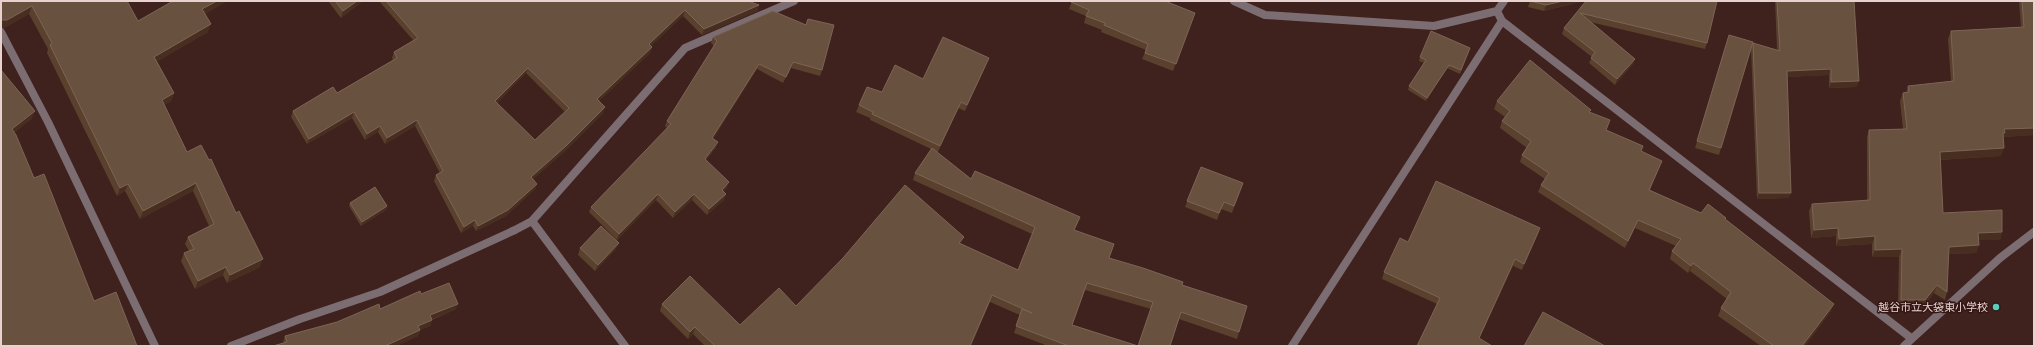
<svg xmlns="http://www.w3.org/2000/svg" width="2035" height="347" font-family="'Archivo Narrow','Noto Sans JP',sans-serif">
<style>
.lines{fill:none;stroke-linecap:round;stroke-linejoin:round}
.street{stroke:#7c6d72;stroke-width:8}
.wall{fill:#59412e;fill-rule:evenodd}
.shaded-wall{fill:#482e20}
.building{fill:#68513f;stroke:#7c6556;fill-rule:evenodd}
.poi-dot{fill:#5acebd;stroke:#341714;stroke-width:1.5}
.labels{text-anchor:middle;stroke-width:3;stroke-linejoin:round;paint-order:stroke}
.poi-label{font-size:11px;fill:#e7d2cf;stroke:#341714;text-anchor:end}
</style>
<rect width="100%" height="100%" fill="#3f211d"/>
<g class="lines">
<path class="street" d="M1234,1L1265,15L1434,26L1497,11L1504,1
M1497,11L1502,21L1911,338
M1,32L48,122L155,346
M532,221L625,346
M231,346L300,319L380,292L515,230L532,221L685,48L794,1
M1292,346L1502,21
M1904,346L2000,258L2034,232"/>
</g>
<path class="wall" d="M1,1L138,21L173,1H227L205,14L208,32L157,61L174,93L171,101L164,105L187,152L260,267L227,283L223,275L195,289L181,261L184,253L189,251L185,244L188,237L209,226L193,191L140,219L125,191L117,196L47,53L48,49L29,14L4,28H1Z
M328,1H363L341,18Z
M379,1H748L759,5L757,11L702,35L683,16L651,46L652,47L650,53L599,101L603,113L564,152L533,179L537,184L535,189L506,216L476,231L473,226L461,233L434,181L436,175L440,173L415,126L385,144L378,132L365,140L352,118L307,144L291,117L293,111L337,93L393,60L392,58L394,52L413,40ZM526,73L565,112L535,140L497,103Z
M1072,1L1195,13L1173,71L1142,59L1146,50L1101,32L1102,30L1084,23L1086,16L1069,9Z
M1530,1H1584L1544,11L1528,7Z
M1586,1L1707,43L1705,49L1590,22L1635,59L1633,64L1615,85L1589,63L1592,57L1562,34L1564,28Z
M1767,1H1854L1857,87L1829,88V75L1787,77L1791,193L1788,198L1757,199L1751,49L1753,43L1777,50L1775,1L1767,2Z
M2019,1H2034V135L2003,137L2001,156L1940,160L1943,213L2002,232L2000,240H1979V245L1976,253L1948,254L1947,292L1945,300L1934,293L1922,308H1898L1899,257H1872V244L1836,246V236L1811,238L1809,211L1812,204L1867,201V137L1869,130L1903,129L1900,101L1903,93H1906L1908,86L1951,81L1948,39L1951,31L2021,27Z
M808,19L822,70L820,76L791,68L783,83L757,69L713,139L716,148L706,160L727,188L723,191L726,194L724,200L707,215L692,200L673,218L656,200L617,240L589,212L591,207L667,128L665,126L667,121L714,46L711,43L713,37L806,24Z
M1729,35L1721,148L1719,155L1695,148Z
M1470,48L1460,74L1447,68L1426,101L1408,90L1409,86L1424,63L1419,61L1420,57Z
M986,65L965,111L958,108L938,152H936L971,179L1080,217L1074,230L1109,258L1182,285L1239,332L1237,339L1179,319L1170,346H1048L1014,333L1020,315L990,302L971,346H705L693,334L688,339L660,311L662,304L740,325L796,306L961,244L1018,270L1032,234L913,180L915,173L931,149L870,120V118L856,112L859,105L882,92L923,79ZM1085,290L1151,309L1138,346L1072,325Z
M1497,101L1590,113L1607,130L1641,151L1659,168L1650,190L1701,213L1725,220L1831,311L1805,346H1761L1718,316L1721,308L1727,299L1690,271L1688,273L1670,259L1672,251L1676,246L1635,228L1625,248L1538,192L1541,185L1545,179L1520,162L1522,155L1527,148L1500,128L1502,121L1505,117L1494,109Z
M1201,167L1243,183L1232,213L1221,209L1217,220L1185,207Z
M350,203L387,206L386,210L361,226L349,206Z
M1538,234L1522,270L1513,266L1479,339L1417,346L1437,304L1382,279L1384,272L1408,242Z
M580,248L616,249L595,271L578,255Z
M421,294L456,309L432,320L430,326L420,330L418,336L396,346H273L284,343L283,342L285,336L337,322L380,309Z"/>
<path class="shaded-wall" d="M217,1H227L200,17L202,9Z
M357,1H363L341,18L343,11Z
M1563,1H1584L1544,11L1546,5Z
M759,5L757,11L702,35L704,29Z
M32,6L29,14L4,28H1V20Z
M685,10L683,16L647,50L649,44Z
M211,24L208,32L152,65L154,57Z
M652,47L650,53L595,105L597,99Z
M989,58L986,65L965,111L967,105Z
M1635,59L1633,64L1615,85L1617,79Z
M793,62L791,68L783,83L786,77Z
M759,64L757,69L710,144L712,138Z
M1449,65L1447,68L1426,101L1427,98Z
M528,68L526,73L493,107L495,101Z
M1831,69L1829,75L1785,77L1787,71Z
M1859,81L1857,87L1829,88L1831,82Z
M174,93L171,101L159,108L162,100Z
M961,102L958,108L938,152L940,146Z
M605,107L603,113L564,152L529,183L531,177Z
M35,111L32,119L9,137L12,129Z
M354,112L352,118L307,144L309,139Z
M417,120L415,126L385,144L387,138Z
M380,126L378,132L365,140L367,134Z
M2034,128V135L2003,137L2000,141L2004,129Z
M718,142L716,148L703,164L705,159Z
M2004,148L2001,156L1937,160L1940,152Z
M729,182L727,188L720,196L722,190Z
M196,183L193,191L140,219L143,211Z
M128,184L125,191L117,196L120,188Z
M537,184L535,189L506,216L476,231L478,226Z
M1759,193H1791L1788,198L1757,199Z
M658,194L656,200L617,240L619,234Z
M694,194L692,200L673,218L675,212Z
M726,194L724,200L707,215L709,209Z
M387,206L386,210L361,226L362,222Z
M475,220L473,226L461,233L464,227Z
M1638,220L1635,228L1625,248L1628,241Z
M1540,228L1538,234L1522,270L1524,264Z
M1838,228L1836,236L1811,238L1814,230Z
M2002,232L2000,240H1976L1978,233Z
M1875,236L1872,244L1836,246L1839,239Z
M964,237L961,244L959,243Z
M619,243L616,249L595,271L598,265Z
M1979,245L1976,253L1946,254L1949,247Z
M1902,249L1899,257H1872L1875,250Z
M263,259L260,267L227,283L230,275Z
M1515,259L1513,266L1476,345L1479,338Z
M1693,263L1690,271L1688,273L1691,266Z
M226,267L223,275L195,289L198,281Z
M1937,285L1934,293L1922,308H1898L1901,300Z
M992,295L971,346H970Z
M458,304L456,309L428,321L430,315Z
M1834,304L1831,311L1805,346H1802Z
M432,320L430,326L416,332L418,326Z
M695,327L693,334L688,339L690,332Z
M420,330L418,336L396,346H385Z"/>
<path class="building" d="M1,1H127L138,21L173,1H217L202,9L211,24L154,57L174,93L162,100L187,152L201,145L209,160L211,159L236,213L239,211L263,259L230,275L226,267L198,281L184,253L194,249L188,237L214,224L196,183L143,211L128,184L120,188L50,45L52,43L32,6L7,20H1Z
M335,1H357L343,11Z
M386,1H748L759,5L704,29L685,10L649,44L652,47L597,99L605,107L566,146L531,177L537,184L508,210L478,226L475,220L464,227L436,175L443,171L417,120L387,138L380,126L367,134L354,112L309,139L293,111L333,87L337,93L397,58L394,52L418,38ZM528,68L569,108L535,140L495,101Z
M1072,1H1165L1195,13L1176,64L1145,53L1148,44L1104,25L1105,23L1086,16L1089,10L1071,2Z
M1530,1H1563L1546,5Z
M1586,1H1717L1707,43L1580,13L1635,59L1617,79L1591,58L1595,52L1564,28Z
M1777,1H1854L1859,81L1831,82V69L1787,71L1791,193H1759L1753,43L1780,51Z
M2022,1H2034V128L2004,129L2005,133H2003L2004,148L1940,152L1943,213L2002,210V232L1978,233L1979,245L1949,247L1947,292L1937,285L1925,300H1901L1902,249L1875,250V236L1839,239L1838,228L1814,230L1812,204L1870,200L1869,130L1907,129L1903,93L1909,92L1908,86L1954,81L1951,31L2024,27Z
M773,11L806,25L808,19L834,25L822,70L793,62L786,77L759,64L712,138L718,142L705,159L729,182L722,190L726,194L709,209L694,194L675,212L658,194L619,234L591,207L671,124L667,121L717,41L713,37Z
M1431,31L1470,48L1461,70L1449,65L1427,98L1409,86L1426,60L1420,57Z
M1729,35L1753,42L1721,148L1697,141Z
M943,37L989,58L967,105L961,102L940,146L872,114L873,112L859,105L867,87L882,92L895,65L923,79Z
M1530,60L1591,110L1589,112L1610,120L1606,130L1643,146L1641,151L1662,161L1649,190L1701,213L1708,204L1726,218L1725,219L1834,304L1802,346H1774L1721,308L1731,292L1693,263L1691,266L1672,251L1681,239L1638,220L1628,241L1541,185L1549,173L1522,155L1531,141L1502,121L1510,111L1497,101Z
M1,70L35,111L12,129L16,135L34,178L44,174L94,301L116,292L137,346H1Z
M932,148L971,179L975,171L1080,217L1074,230L1114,244L1109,258L1143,268L1183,282L1182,285L1247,306L1239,332L1181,312L1170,346H1069L1016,326L1022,309L1032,313L992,295L970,346H715L695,327L690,332L662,304L690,276L740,325L779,288L796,306L843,258L905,185L964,237L959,243L1018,270L1035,227L915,173ZM1087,283L1153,302L1138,346L1072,325Z
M1201,167L1243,183L1234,206L1224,202L1219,213L1187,201Z
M1436,181L1540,228L1524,264L1515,259L1479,338L1492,346H1417L1440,298L1384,272L1400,238L1408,242Z
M375,187L387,206L362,222L350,203Z
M601,226L619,243L598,265L580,248Z
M449,283L458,304L430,315L432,320L418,326L420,330L385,346H273L287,342L285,336L337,322L379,304L380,309L420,291L421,294Z
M1543,312L1605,346H1524Z"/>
<circle class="poi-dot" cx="1996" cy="307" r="4"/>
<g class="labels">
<g class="poi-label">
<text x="1988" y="311">越谷市立大袋東小学校</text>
</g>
</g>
<rect width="2035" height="347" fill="none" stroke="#e7d2cf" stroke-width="4"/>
</svg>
